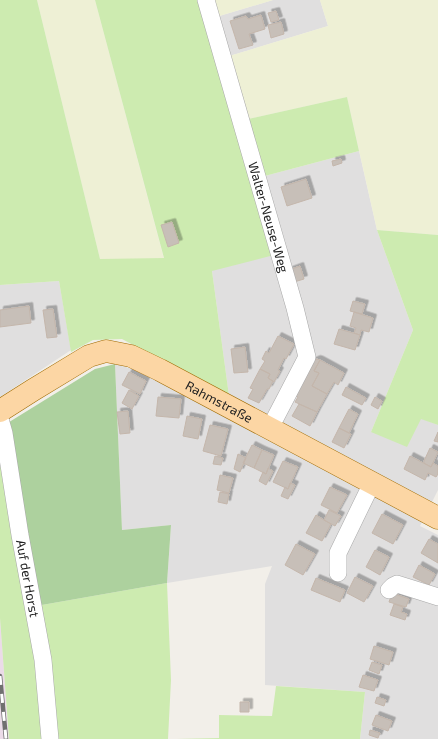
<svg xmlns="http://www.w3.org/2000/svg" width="438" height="739" font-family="'Exo 2',sans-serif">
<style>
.residential{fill:#e0dfdf}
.industrial{fill:#ebdbe8}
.farmland{fill:#eef0d5}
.grass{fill:#cdebb0}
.forest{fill:#add19e}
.building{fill:#c7bfb8;stroke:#c4b6ab;filter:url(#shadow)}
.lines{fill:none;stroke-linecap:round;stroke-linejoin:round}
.minor-casing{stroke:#a9a9a9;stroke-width:18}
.major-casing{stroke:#a06b00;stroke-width:23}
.minor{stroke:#fff;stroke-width:17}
.major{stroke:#fcd6a4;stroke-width:22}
.rail-casing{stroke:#707070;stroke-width:4.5}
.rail{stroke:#fff;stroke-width:3;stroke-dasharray:9;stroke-linecap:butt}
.labels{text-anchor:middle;stroke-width:3.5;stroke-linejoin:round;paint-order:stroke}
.street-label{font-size:13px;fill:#222;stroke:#fff}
</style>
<defs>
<filter id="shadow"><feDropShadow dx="3.5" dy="-3.5" stdDeviation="0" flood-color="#0004"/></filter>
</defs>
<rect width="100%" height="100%" fill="#f2efe9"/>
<path class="residential" d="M273,0H320L328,26L226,57L216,17Z
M359,151L377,230L413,330L371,432L421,418L438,425V490L420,526L438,535V739H360L365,692L265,685V584L272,566L167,583L171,525L122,530L115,364L229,396L212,271L261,177Z
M59,281L71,350L0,397V285Z"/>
<path class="industrial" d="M0,618L9,739H0Z"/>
<path class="farmland" d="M37,0H95L164,259H100Z
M211,0H273L216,17Z
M320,0H438V235L377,230L347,97L244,120L226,57L328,26Z"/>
<path class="grass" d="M0,0H37L100,259L164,258L95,0H200L274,255L212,271L229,396L122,339L93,340L71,352L59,281L0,285Z
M347,97L359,151L261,177L244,120Z
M377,230L438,235V425L421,419L407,447L371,432L413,330Z
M0,464L31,612L46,739H9L0,618Z
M167,583L171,680L168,739H54L36,606Z
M276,686L365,692L360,739H176L219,738V715L272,716Z"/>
<path class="forest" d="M115,364L122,530L171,525L167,583L36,606L6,424L95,369Z"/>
<path class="building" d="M276,11L279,20L271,22L268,13Z
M261,15L265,29L249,34L253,45L239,49L230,21L246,16L248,19Z
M281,22L284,34L271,38L268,25Z
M341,159L342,163L333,166L332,161Z
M306,179L312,198L287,206L281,187Z
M172,222L179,243L168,247L161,225Z
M300,266L304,279L294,282L289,270Z
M353,301L365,304L362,314L350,311Z
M29,306L31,323L0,327V310Z
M53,309L57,337L47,338L43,310Z
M354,312L373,318L369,332L361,330L360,335L354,333L356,328L350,326Z
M339,329L360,335L355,350L334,344Z
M278,336L294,344L286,359L284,358L278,370L280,371L274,382L268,378L270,374L260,369L265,361L262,359L266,351L269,353Z
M245,347L248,372L234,373L231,349Z
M317,359L320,360L314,371L319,373L312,386L327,394L317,412L295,402L298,397L294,395L312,361Z
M320,360L344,373L338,385L334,382L327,394L312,386L319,373L314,371Z
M260,369L270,374L268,378L273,381L269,389H267L259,403L248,398L253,389L250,388Z
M129,372L146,381L140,394L122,385Z
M346,387L366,398L362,405L342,395Z
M129,390L139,396L132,409L122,403Z
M158,397L181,399L179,418L156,416Z
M375,397L382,401L378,409L371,405Z
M299,404L317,412L310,426L292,416Z
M349,409L358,414L349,433L339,428Z
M128,411L130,433L120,434L117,412Z
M187,416L202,419L198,439L183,436Z
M210,425L228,429L221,456L203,451Z
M339,428L351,434L344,448L332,442Z
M438,432V442L434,441Z
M252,445L262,450L254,468L243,463Z
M430,448L438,452L431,467L424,463V461Z
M262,450L274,455L266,474L254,468Z
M238,454L246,458L240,472L234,469Z
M215,456L223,458L221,465L213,464Z
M410,456L431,467L433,463L438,466V474L436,477L428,473L425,480L404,469Z
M283,461L298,467L288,489L273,482Z
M268,468L273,471L266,485L259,481L263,472L266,474Z
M220,475L233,478L229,493L217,490Z
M290,483L295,485L288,499L281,496L285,487L288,489Z
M330,487L347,495L337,513L321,505Z
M220,492L229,494L227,504L218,502Z
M329,510L341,516L335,526L324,520L331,524L322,541L306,533L316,515L324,520Z
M382,514L403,525L393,544L372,533Z
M429,539L438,544V563L421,553Z
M296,544L315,554L303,575L285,565Z
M375,550L389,557L380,575L366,567Z
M419,565L435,574L429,585L413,577Z
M355,577L373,586L364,602L347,593Z
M316,578L345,590L340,602L311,590Z
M392,593L409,599L406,607L389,602Z
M394,604L403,607L401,612L407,614L405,620L390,615Z
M374,646L393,652L389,665L370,659Z
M372,662L382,665L379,674L369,670Z
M363,675L378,680L374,691L359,687Z
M377,697L386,700L384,706L375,703Z
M240,702H249V712H240Z
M376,715L392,721L388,731L372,725Z
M370,730L380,733L378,738L369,735Z"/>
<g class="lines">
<g class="minor-casing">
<g id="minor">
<path id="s1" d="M206,0L295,308L307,357L270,428"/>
<path id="s2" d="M0,419L4,433L20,535L43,660L50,739"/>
<path d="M338,573V553L372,483"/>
<path d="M389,590L393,586L397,584L438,597"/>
</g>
</g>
<g class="major-casing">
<g id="major">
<path id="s3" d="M0,411L33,390L89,356L106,351L131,356L160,370L438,518"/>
</g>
</g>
<use href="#minor" class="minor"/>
<use href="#major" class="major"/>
<g class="rail-casing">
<path id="rail" d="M0,676L6,739"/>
</g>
<use href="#rail" class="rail"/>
</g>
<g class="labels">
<g class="street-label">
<text dy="5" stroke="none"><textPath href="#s1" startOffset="226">Walter-Neuse-Weg</textPath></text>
<text dy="5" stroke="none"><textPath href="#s3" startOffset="247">Rahmstraße</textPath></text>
<text dy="5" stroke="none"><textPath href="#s2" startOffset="162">Auf der Horst</textPath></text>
</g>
</g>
</svg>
